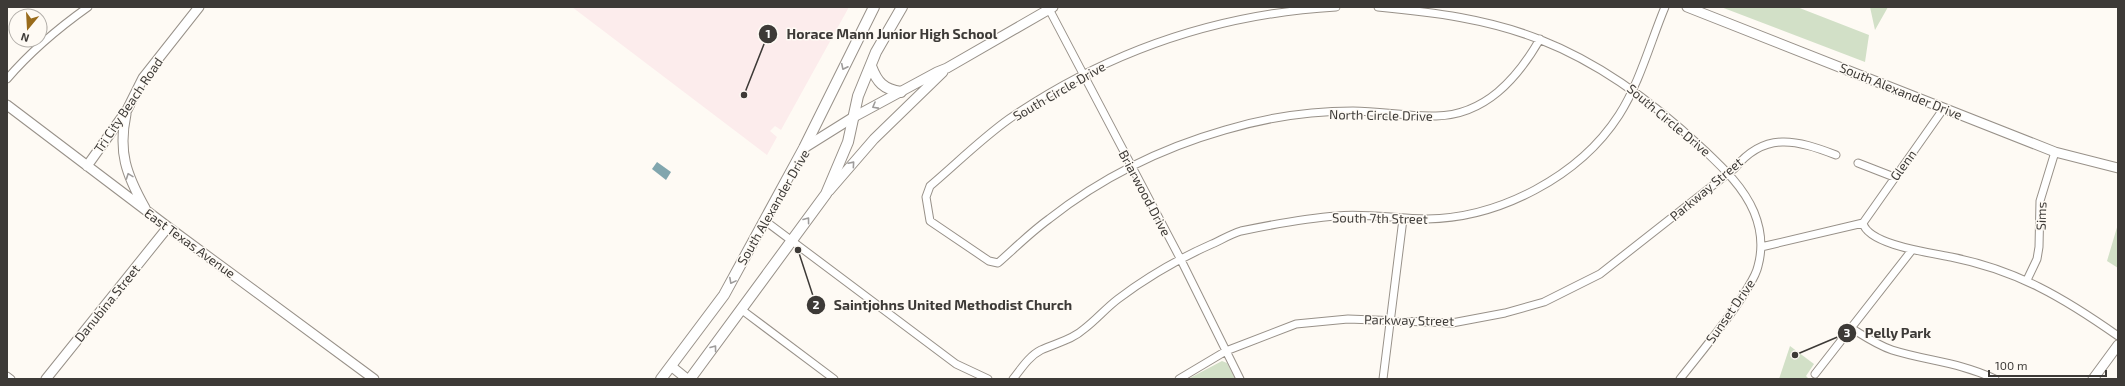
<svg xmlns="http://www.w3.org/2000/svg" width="2125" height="386" font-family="'Exo 2',sans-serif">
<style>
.education{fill:#fcecec}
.green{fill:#d2e0c7}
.water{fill:#81a6ae}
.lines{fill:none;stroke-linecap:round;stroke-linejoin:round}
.street-casing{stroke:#989189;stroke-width:9}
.secondary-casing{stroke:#989189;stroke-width:11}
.primary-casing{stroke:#989189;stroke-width:12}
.street{stroke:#fff;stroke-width:7}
.secondary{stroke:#fff;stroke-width:9}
.primary{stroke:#fff;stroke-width:10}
.oneway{stroke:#9e9c9b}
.labels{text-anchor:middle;stroke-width:3;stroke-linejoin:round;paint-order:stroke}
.street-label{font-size:13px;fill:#3d3a37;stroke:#fefaf4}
.leader{fill:none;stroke:#3d3a37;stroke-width:1.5}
.callout-dot{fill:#3d3a37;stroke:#fefaf4;stroke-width:1.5}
.mark-label{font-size:12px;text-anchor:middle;font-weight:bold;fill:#fff}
.callout-label{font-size:14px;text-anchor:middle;font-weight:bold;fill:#3d3a37;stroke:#fefaf4;stroke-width:3;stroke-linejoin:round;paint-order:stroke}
</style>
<rect width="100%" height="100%" fill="#fefaf4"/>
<path class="education" d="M572,7H849L781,130L775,126L770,131L777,137L767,155Z"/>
<path class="green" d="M1721,7H1797L1869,35L1865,62Z
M1870,7H1888L1875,30Z
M2118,224V268L2107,261Z
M1790,346L1814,364L1806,376L1809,379H1779Z
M1222,361L1227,363L1235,379H1188Z"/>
<path class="water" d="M657,162L671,172L666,180L652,169Z"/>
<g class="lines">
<g class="street-casing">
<path id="street" d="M1336,7C1216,14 1108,51 1009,119C981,139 956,164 930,186L926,197L930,221L989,261L998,263C1015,248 1031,232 1049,219C1101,178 1162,148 1225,130C1265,118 1311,111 1353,111C1381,111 1408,117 1436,116C1485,115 1517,79 1540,39
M1378,7C1432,12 1489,19 1541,40C1602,64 1654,103 1702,148C1722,167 1743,186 1754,212C1761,229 1763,248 1758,266C1756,276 1749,285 1744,294C1725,324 1702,351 1680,379
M1049,9L1180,258L1240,379
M7,79C31,51 57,29 88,7
M1858,163L1894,177
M764,220L956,364L988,379
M1863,223C1868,245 1932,253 1951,257C2017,270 2064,298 2118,336
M1863,223L1944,108
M1761,247L1863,223
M2027,280L2037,259L2039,247L2040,201L2055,152
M742,310L834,379
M1851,328C1864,336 1877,345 1892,350C1927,361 1959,362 1995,379
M1815,374L1912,250
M7,376L11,379
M1013,379C1021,369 1029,356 1041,350C1056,343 1072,340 1084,329C1096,320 1106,308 1118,299C1147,277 1178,259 1212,244C1221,240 1231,234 1241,231C1270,225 1309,218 1337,216C1364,213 1398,219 1427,219C1499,218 1579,177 1619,115C1640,82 1650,43 1665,7
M1179,379L1226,351L1296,324L1348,319L1452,323L1505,313L1544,302L1600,274L1735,168C1765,131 1797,140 1836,155
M1383,379L1403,219"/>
</g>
<g class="secondary-casing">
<path id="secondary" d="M1687,7L2055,152L2118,168
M7,105L168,227L374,379
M126,114C118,152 126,174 145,208
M804,148L852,118L937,72L947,68L1053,7
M87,166L127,110L143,78L199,7
M829,191L874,139L943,72
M671,366L687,379
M46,379L168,227
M2093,379L2118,345"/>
</g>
<g class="primary-casing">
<path id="primary" d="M871,66C877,82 883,89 901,92
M661,379L724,295L804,148L874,7
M690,379L826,194L848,142L858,96L876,52L902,7"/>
</g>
<use href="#street" class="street"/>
<use href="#secondary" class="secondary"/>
<use href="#primary" class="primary"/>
</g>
<defs><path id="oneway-chevron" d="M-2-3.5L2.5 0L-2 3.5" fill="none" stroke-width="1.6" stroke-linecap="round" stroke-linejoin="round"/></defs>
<g class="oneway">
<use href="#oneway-chevron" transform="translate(844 67) rotate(116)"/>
<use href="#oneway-chevron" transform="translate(875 106) rotate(151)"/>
<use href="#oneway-chevron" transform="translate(852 164) rotate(-49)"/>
<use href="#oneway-chevron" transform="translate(129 176) rotate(-110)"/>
<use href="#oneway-chevron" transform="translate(807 220) rotate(-53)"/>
<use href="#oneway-chevron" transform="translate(732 281) rotate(118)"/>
<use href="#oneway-chevron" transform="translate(714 348) rotate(-53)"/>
</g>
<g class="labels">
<g class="street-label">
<text transform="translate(1059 91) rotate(-30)" y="5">South Circle Drive</text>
<text transform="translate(1901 91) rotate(22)" y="5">South Alexander Drive</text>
<text transform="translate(128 105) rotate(-56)" y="5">Tri City Beach Road</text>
<text transform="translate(1381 115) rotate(1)" y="5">North Circle Drive</text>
<text transform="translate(1669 120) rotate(40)" y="5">South Circle Drive</text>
<text transform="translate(1903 165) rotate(-54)" y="5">Glenn</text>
<text transform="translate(1706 189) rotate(-40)" y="5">Parkway Street</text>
<text transform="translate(1145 193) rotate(62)" y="5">Briarwood Drive</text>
<text transform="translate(773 207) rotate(-60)" y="5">South Alexander Drive</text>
<text transform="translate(2041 216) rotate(-88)" y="5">Sims</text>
<text transform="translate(1380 218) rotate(1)" y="5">South 7th Street</text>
<text transform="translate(190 243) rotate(36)" y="5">East Texas Avenue</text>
<text transform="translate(107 303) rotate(-51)" y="5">Danubina Street</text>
<text transform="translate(1730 311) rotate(-55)" y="5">Sunset Drive</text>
<text transform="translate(1409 320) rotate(1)" y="5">Parkway Street</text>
</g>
</g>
<path class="leader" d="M744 95L768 34M798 250L816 305M1795 355L1847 333"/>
<g class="callout-dot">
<circle cx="744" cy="95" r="4"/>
<circle cx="798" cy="250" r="4"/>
<circle cx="1795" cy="355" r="4"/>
<circle cx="768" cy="34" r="10"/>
<circle cx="816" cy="305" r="10"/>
<circle cx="1847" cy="333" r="10"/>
</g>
<g class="mark-label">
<text x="768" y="38">1</text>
<text x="816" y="309">2</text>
<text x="1847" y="337">3</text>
</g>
<g class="callout-label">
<text x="892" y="39">Horace Mann Junior High School</text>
<text x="953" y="310">Saintjohns United Methodist Church</text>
<text x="1898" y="338">Pelly Park</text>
</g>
<rect width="2125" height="386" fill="none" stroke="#3d3a37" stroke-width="16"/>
<g transform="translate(28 28) rotate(198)"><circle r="19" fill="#fefaf4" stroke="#b1ada8"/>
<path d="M0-3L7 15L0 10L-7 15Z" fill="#996b1b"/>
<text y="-6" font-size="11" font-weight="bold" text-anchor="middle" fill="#3d3a37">N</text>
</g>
<path d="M1989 370v6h117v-6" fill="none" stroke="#3d3a37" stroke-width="2"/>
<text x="1995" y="370" font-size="12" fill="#3d3a37" stroke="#fefaf4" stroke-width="3" paint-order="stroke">100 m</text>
</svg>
